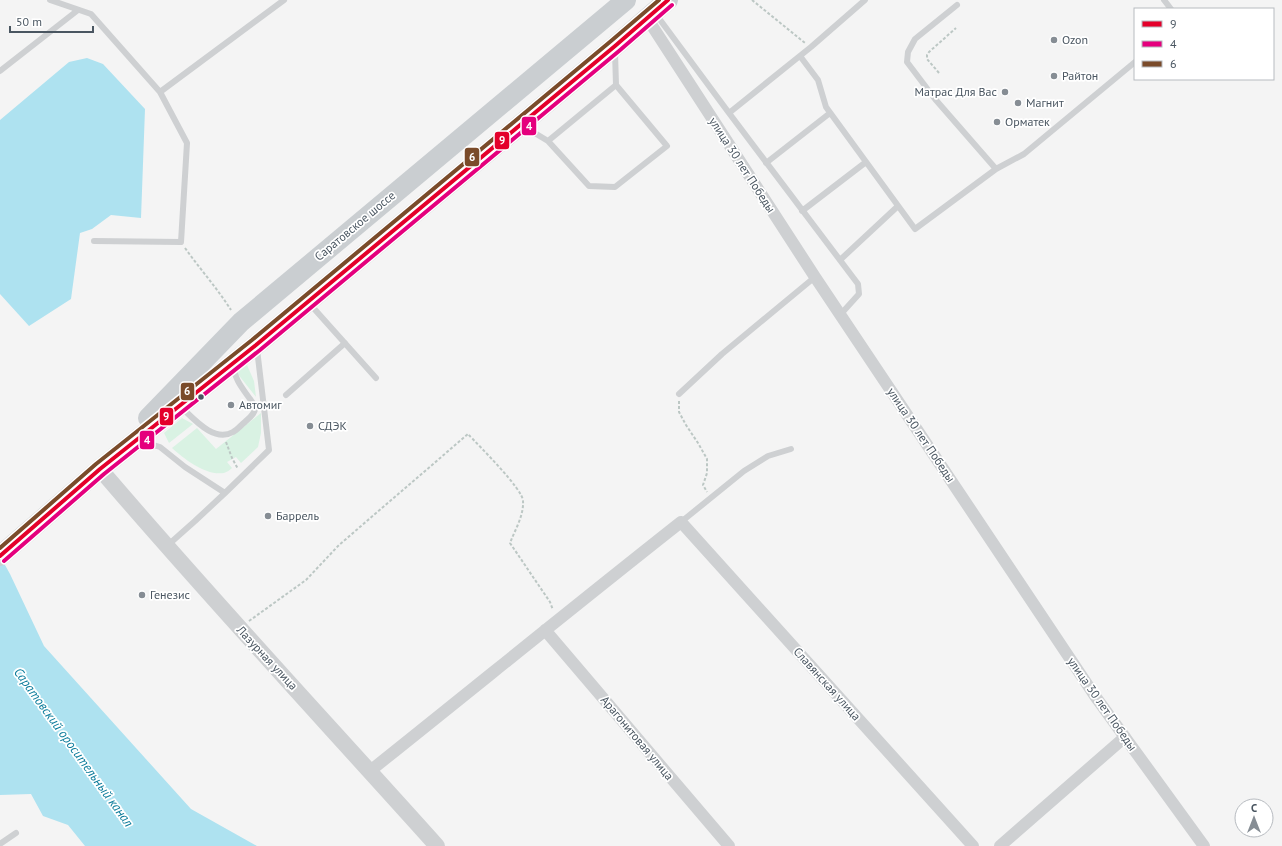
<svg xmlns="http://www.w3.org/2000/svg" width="1282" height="846" font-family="'PT Sans',sans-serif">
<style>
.green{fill:#d9f2e3}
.water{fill:#aee2f0}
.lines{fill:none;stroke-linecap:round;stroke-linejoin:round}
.path{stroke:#bcc7c4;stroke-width:2;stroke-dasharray:3 2;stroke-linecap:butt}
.service{stroke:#ced0d2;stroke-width:6}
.minor{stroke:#ced0d2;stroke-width:12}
.tertiary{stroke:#ced0d2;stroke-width:16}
.primary{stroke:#caced1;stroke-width:20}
.bus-1-casing{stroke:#fff;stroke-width:7}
.bus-2-casing{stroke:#fff;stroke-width:7}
.bus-3-casing{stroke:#fff;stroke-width:7}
.bus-1{stroke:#e4002b;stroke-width:4}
.bus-2{stroke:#e5007d;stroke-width:4}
.bus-3{stroke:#7a4b2a;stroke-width:4}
.poi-dot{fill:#868d94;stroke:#fff;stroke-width:1.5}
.bus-dot{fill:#4a5661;stroke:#fff;stroke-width:1.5}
.labels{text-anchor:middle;stroke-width:3.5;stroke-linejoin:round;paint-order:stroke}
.poi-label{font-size:12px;fill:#4a5661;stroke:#fff;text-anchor:start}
.street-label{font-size:12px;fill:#4a5661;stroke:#fff}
.water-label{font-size:13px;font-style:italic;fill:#0c7c9b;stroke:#fff}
.line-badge{stroke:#fff;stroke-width:1.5}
.badge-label{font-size:11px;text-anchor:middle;font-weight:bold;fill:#fff}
</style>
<rect width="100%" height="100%" fill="#f4f4f4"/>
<path class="green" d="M247,365L254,381L256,397L237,373Z
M261,413V433L258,447L241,463L236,457L227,462L232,468C230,470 227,472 224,473C206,476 184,459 172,448L197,428L216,449Z
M182,418L193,424L169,443L164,433Z"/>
<path class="water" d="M87,58L103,64L145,109L141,218L111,215L92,229L80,233L71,299L29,326L0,294V120L69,62Z
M0,556L10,574L44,646L191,809L257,846H85L68,825L43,816L31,794L0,795Z"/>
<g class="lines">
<path class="path" d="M752,0L805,43
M939,73L927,59V55L929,52L956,28
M185,248C200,269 217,288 231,310
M679,401V412L686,425L698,443L707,459V473L703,485L707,492
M226,442L232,458L238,469
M249,621L306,580L339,545L468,434C478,445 523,489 523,501C524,515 515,530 510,543L550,602L553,610"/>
<path class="service" d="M50,0L91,14L160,92
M1164,0L1171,9
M655,13L729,113L811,47L865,0
M800,56L818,80L826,107L915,229L996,169L935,99L907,62L908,52L915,39L957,5
M0,71L78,10
M729,113L858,284L859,294L840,315
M523,126L548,141L616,85L615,52
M548,141L589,186L615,187L667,146L616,85
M766,163L830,113
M996,169L1024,154L1135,62
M802,211L866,162
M94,241L181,242L187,143L160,92L284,0
M840,260L898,206
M309,303L376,378
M679,394L722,354L815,277
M286,395L345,343
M181,407C194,419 214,443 233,432C237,430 241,425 245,422C249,418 256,413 255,407C254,404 252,402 250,399C243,389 234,379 234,366
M140,441L160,447L185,467L225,493L269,450L257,349
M681,522L744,471L768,456L791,449
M168,545L195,521L225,493
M0,844L16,833"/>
<path class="minor" d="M647,18L815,277L1095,696L1204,846
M545,630L729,846
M370,771C474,688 577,604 681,522L973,846
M1000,846L1125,737"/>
<path class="tertiary" d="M100,469C209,597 324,720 437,846"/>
<path class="primary" d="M148,418L241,322L626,0
M0,556L100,469L256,345L615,46L668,0"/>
<g class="bus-1-casing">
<path id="bus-1" d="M0,556L100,469L256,345L615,46L668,0"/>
</g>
<g class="bus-2-casing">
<path id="bus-2" d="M4,561L104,474L260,350L619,51L672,5"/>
</g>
<g class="bus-3-casing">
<path id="bus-3" d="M0,548L96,464L252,340L611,41L659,0"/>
</g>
<use href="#bus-1" class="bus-1"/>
<use href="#bus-2" class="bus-2"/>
<use href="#bus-3" class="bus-3"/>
</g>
<g class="poi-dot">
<circle cx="1054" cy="40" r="4"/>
<circle cx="1054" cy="76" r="4"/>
<circle cx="1005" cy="92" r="4"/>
<circle cx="1018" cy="103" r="4"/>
<circle cx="997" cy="122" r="4"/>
<circle cx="231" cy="405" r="4"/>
<circle cx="310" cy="426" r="4"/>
<circle cx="268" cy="516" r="4"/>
<circle cx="142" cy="595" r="4"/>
</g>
<circle class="bus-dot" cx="201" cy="397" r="3.5"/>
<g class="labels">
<g class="poi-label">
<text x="1062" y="44">Ozon</text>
<text x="1062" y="80">Райтон</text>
<text x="997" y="96" text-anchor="end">Матрас Для Вас</text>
<text x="1026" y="107">Магнит</text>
<text x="1005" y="126">Орматек</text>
<text x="239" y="409">Автомиг</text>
<text x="318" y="430">СДЭК</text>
<text x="276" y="520">Баррель</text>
<text x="150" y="599">Генезис</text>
</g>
<g class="street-label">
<text transform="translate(742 165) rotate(57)" y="4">улица 30 лет Победы</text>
<text transform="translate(355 226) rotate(-40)" y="4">Саратовское шоссе</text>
<text transform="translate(921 435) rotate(56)" y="4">улица 30 лет Победы</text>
<text transform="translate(267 658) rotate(47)" y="4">Лазурная улица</text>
<text transform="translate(827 684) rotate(48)" y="4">Славянская улица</text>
<text transform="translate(1102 704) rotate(55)" y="4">улица 30 лет Победы</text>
<text transform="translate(637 738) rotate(50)" y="4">Арагонитовая улица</text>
</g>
<g class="water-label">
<text transform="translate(74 747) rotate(54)" y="5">Саратовский оросительный канал</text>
</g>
</g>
<g class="line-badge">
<rect x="521" y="116" width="16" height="20" rx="4" fill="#e5007d"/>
<rect x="494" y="131" width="16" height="19" rx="4" fill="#e4002b"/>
<rect x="464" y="147" width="16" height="20" rx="4" fill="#7a4b2a"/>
<rect x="180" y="382" width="15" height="19" rx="4" fill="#7a4b2a"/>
<rect x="159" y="407" width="15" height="19" rx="4" fill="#e4002b"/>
<rect x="139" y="430" width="16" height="20" rx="4" fill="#e5007d"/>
</g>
<g class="badge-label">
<text x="529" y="130">4</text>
<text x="502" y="144">9</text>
<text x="472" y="161">6</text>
<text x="187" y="395">6</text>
<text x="166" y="420">9</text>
<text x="147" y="444">4</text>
</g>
<rect x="1134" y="8" width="140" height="72" fill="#ffffff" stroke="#b7bbc0"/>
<rect x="1142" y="21" width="20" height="6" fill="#e4002b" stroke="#b7bbc0"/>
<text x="1170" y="28" font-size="12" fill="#4a5661">9</text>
<rect x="1142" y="41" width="20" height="6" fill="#e5007d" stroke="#b7bbc0"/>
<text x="1170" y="48" font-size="12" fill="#4a5661">4</text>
<rect x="1142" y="61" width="20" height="6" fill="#7a4b2a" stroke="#b7bbc0"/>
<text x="1170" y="68" font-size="12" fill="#4a5661">6</text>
<g transform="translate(1254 818)"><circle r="19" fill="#ffffff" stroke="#b7bbc0"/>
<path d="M0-3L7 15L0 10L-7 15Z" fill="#868d94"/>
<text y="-6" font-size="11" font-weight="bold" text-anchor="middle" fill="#4a5661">С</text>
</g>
<path d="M10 26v6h83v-6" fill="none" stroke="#4a5661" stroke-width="2"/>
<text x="16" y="26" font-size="12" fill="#4a5661" stroke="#ffffff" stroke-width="3" paint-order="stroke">50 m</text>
</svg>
